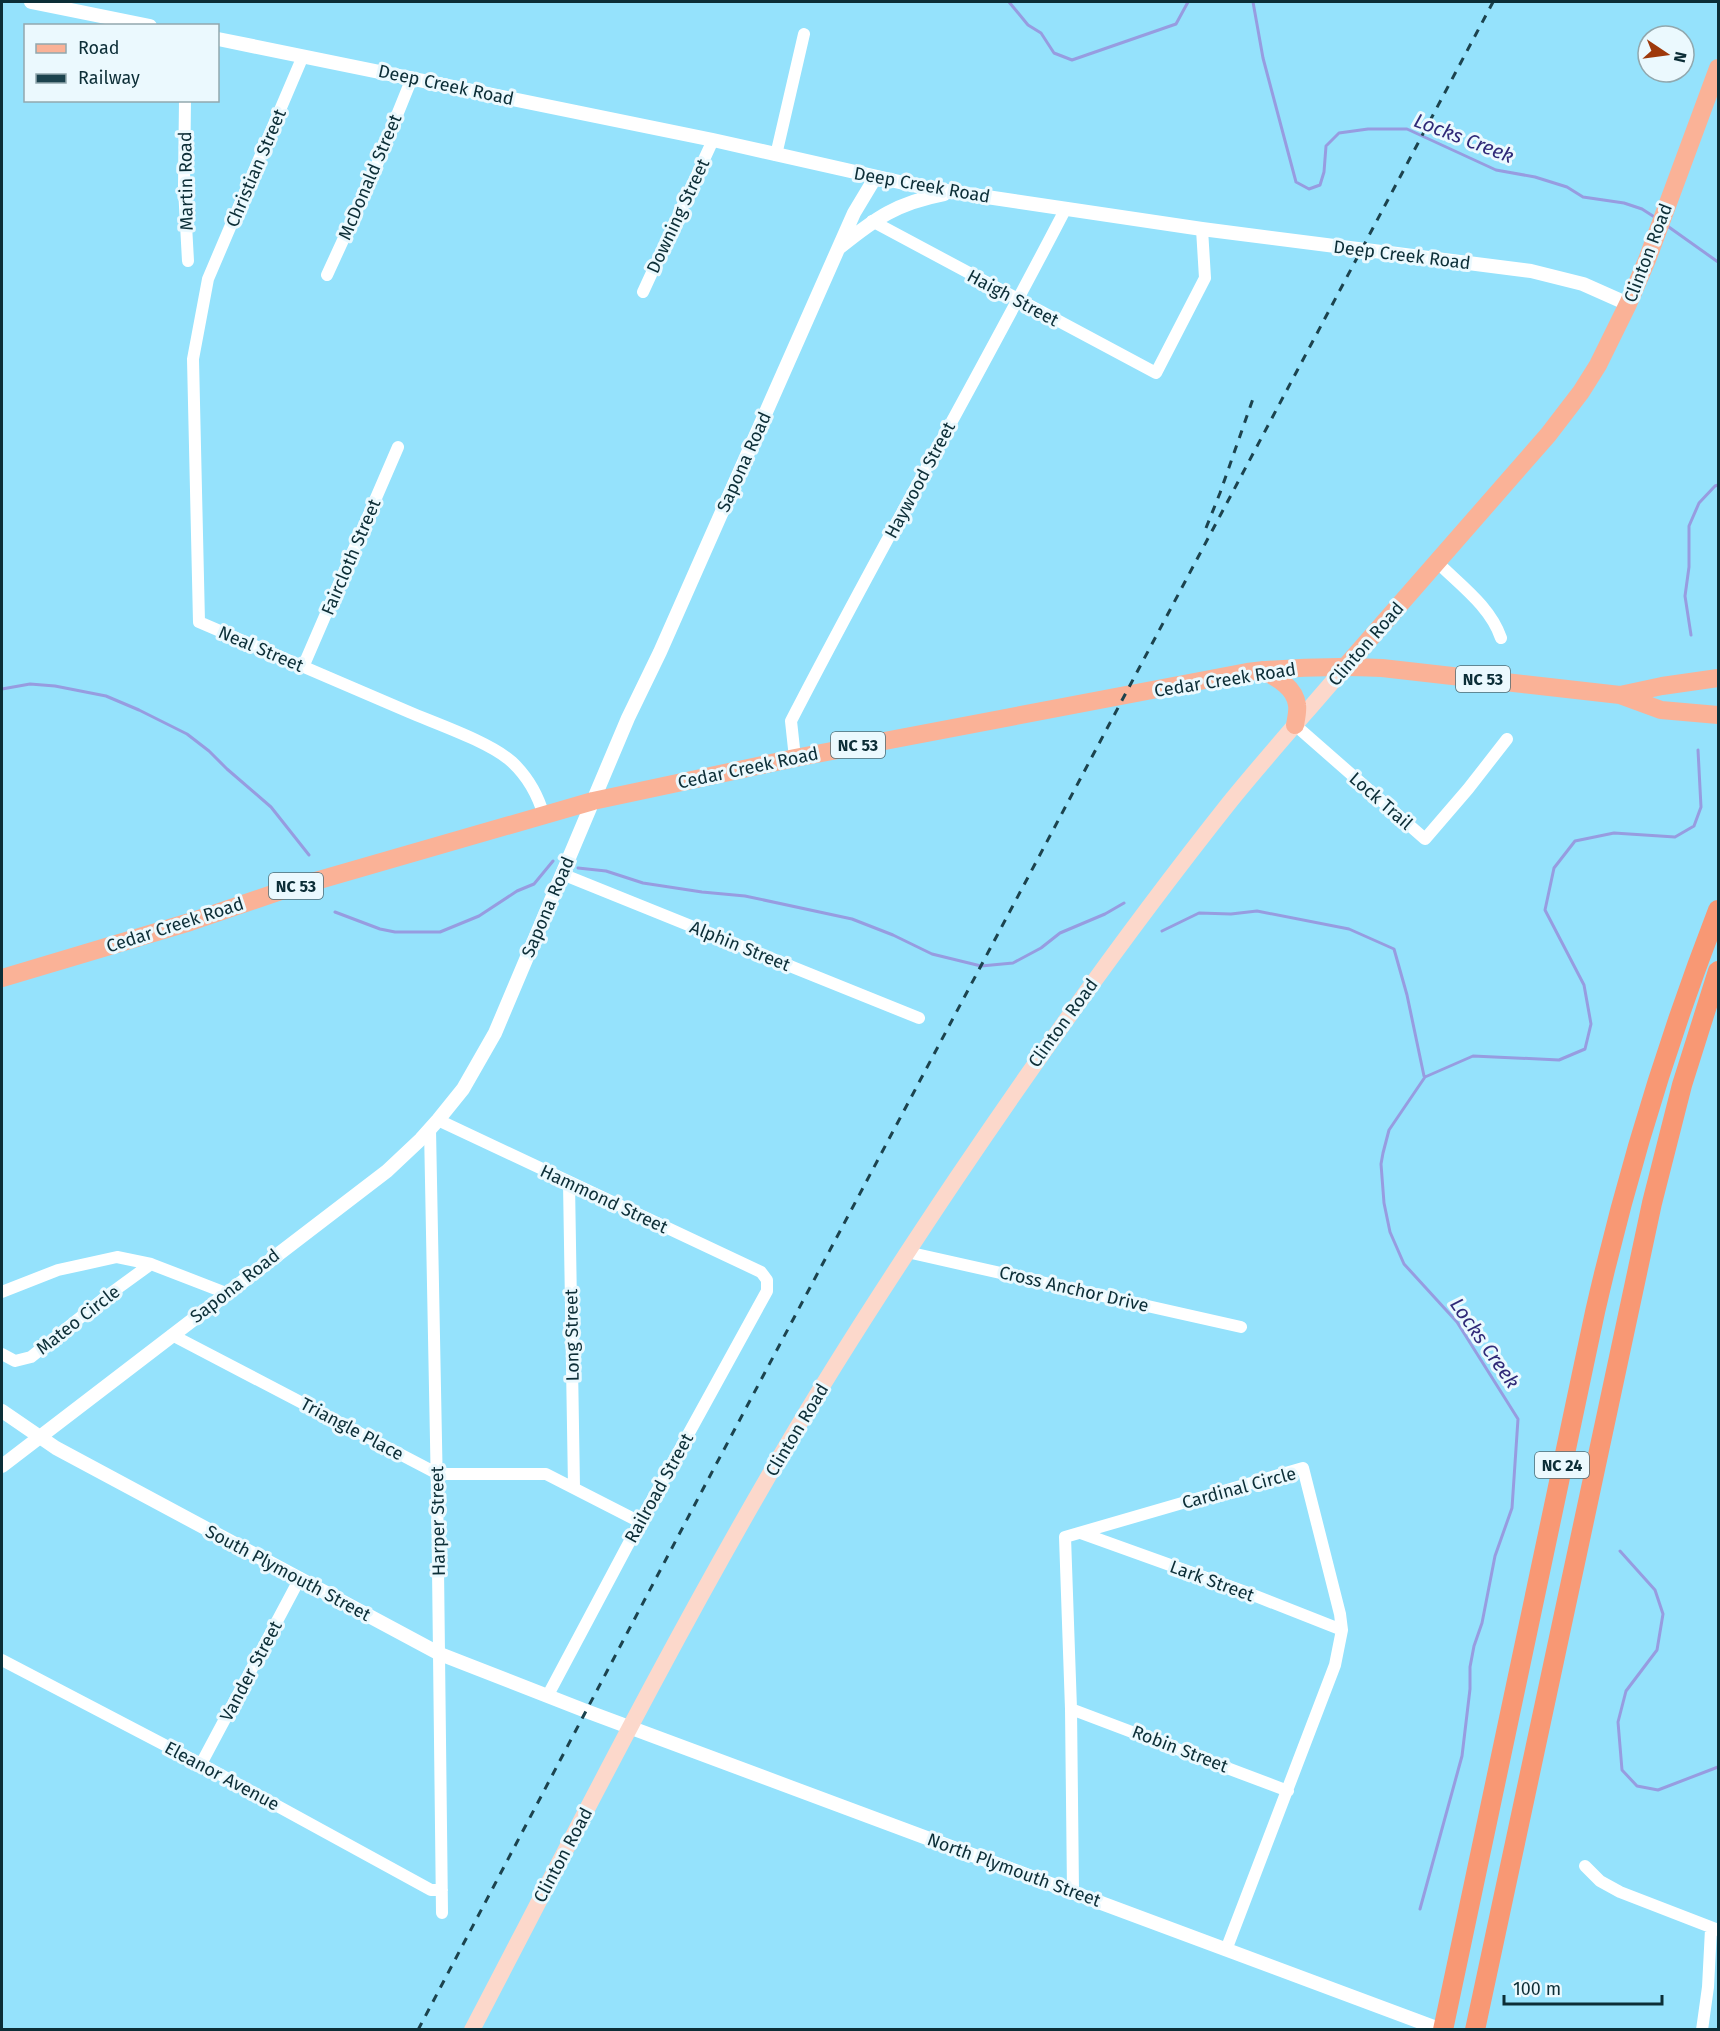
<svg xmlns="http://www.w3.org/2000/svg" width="1720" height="2031" font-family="'Fira Sans',sans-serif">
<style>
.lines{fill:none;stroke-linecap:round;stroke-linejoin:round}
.stream{stroke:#979ce0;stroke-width:3}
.minor{stroke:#fff;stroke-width:12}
.tertiary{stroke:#fff;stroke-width:14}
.secondary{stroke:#fcd8cb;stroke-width:16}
.primary{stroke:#fab297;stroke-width:18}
.trunk{stroke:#f89874;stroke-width:20}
.rail{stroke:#1c434e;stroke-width:3;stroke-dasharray:8 8;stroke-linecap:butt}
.labels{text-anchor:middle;stroke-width:6;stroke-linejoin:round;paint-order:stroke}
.shield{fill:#ebf9fe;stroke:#4f6b73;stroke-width:1.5}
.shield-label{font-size:16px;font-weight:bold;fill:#0c2e37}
.street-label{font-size:18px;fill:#0c2e37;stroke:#ebf9fe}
.water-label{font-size:20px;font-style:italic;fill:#302a78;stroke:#ebf9fe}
</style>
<rect width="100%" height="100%" fill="#95e2fc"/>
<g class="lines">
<path class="stream" d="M1009,2L1028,25L1041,33L1054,53L1072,60L1176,24L1188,2
M1253,2L1263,58L1296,182L1309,189L1320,185L1324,172L1326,146L1339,133L1368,129H1407L1496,170L1535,177L1567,187L1583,197L1624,203L1642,209L1656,218
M1666,225L1718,262
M1691,635L1685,596L1689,567V526L1699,503L1715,486L1718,485
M2,689L30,684L55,686L106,696L139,710L187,734L209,751L227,769L271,807L309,855
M578,868L606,871L643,883L702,892L745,896L852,919L893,935L932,954L981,966L1013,963L1041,948L1060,933L1105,914L1124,903
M335,912L380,929L395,932H440L479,916L517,891L534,884L553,861
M1162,931L1199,913L1231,914L1257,911L1349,929L1394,949L1407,995L1424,1076
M1620,1551L1655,1590L1663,1614L1657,1650L1626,1691L1618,1722L1622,1770L1637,1786L1658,1790L1718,1767
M1420,1909L1462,1756L1470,1689V1667L1474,1646L1482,1623L1495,1556L1512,1508L1518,1419L1457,1322L1404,1264L1390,1232L1384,1203L1381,1164L1383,1153L1389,1130L1425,1077L1473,1056L1559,1060L1585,1049L1591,1024L1584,985L1545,910L1554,868L1575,841L1614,833L1675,837L1694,826L1701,807L1698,750"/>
<path class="minor" d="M303,56L208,279L193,359L199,622C269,652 339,682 409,712C437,724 490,742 512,762C528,777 538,795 544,816
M185,100L184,188L188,261
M776,155L804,34
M872,221L1156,373L1205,278L1202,229
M327,275L372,177L412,78
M643,292L713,140
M1437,562C1460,585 1490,606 1501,638
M303,667L398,447
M1295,725L1425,839L1468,789L1507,739
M795,758L791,721C880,548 977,380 1066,208
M562,874L919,1018
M438,1120L761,1272L767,1280V1291L640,1522L548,1695
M430,1129C436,1390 440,1652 442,1913
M569,1183L574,1487
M907,1252L1241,1327
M2,1292L58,1270L117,1257L151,1264L226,1293
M172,1335L438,1474H546L640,1522
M2,1354L15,1361L31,1357L107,1296L151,1264
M1081,1533L1248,1593L1342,1630
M2,1660L201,1764L431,1890H442
M1071,1709L1288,1791
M201,1764L300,1578
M1585,1866L1600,1881L1620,1892L1718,1930
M1073,1891L1071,1709L1065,1537L1303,1468L1340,1614L1342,1630L1335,1665L1226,1950
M1702,2030L1708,1987L1711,1929"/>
<path class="tertiary" d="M31,2L150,26
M218,39L713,140L926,188L1202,229L1531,271L1583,284L1628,304
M840,247C876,218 897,203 944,194
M2,1411L56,1448L440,1654L586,1711L1442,2030
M2,1466L387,1171L421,1139L438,1120L463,1089L495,1033L628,718L660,652L854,213L875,178"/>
<path class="secondary" d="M472,2030C574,1835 673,1638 785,1448C839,1356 897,1267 956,1179C1043,1050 1133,924 1229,803C1267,756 1307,712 1346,666"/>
<path class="primary" d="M1346,666L1548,435L1581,392L1598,365L1628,304L1647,260L1718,68
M1262,670C1277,678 1295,687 1297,705C1298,711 1296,719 1295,725
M1620,695L1662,686L1718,678
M2,978L190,922L281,891L593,801L795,758L1247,672C1292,667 1337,666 1382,668L1620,695L1661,710L1718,715"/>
<path class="trunk" d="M1443,2030L1595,1312C1627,1172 1666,1044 1718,910
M1475,2030L1652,1203L1682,1085L1718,971"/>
<path class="rail" d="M1206,528L1220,493L1255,393
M418,2030L703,1489L1493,2"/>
</g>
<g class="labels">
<g class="shield">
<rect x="1456" y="666" width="54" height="26" rx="4.5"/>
<rect x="831" y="732" width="54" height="26" rx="4.5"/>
<rect x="269" y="873" width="54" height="26" rx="4.5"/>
<rect x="1535" y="1452" width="54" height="26" rx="4.5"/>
</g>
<g class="shield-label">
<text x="1483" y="685">NC 53</text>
<text x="858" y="751">NC 53</text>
<text x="296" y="892">NC 53</text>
<text x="1562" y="1471">NC 24</text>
</g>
<g class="street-label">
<text transform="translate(446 85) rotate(12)" y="6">Deep Creek Road</text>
<text transform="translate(256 168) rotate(-67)" y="6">Christian Street</text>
<text transform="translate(370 177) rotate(-67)" y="6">McDonald Street</text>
<text transform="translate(186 181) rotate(-91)" y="6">Martin Road</text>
<text transform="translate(922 185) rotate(10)" y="6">Deep Creek Road</text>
<text transform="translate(678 216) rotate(-65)" y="6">Downing Street</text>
<text transform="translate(1648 253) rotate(-69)" y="6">Clinton Road</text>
<text transform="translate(1402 255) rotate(7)" y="6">Deep Creek Road</text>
<text transform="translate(1013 298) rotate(28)" y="6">Haigh Street</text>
<text transform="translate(744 462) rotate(-66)" y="6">Sapona Road</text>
<text transform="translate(920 480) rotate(-62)" y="6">Haywood Street</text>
<text transform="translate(351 557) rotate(-67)" y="6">Faircloth Street</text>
<text transform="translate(1366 644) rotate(-49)" y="6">Clinton Road</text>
<text transform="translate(261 649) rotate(23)" y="6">Neal Street</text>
<text transform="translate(1225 680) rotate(-9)" y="6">Cedar Creek Road</text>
<text transform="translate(748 768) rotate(-12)" y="6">Cedar Creek Road</text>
<text transform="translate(1381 801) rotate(41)" y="6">Lock Trail</text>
<text transform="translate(548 907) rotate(-67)" y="6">Sapona Road</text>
<text transform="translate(175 925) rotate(-18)" y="6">Cedar Creek Road</text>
<text transform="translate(740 946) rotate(22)" y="6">Alphin Street</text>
<text transform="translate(1063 1023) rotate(-54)" y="6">Clinton Road</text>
<text transform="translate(604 1199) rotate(25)" y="6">Hammond Street</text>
<text transform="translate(235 1286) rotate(-38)" y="6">Sapona Road</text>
<text transform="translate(1074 1289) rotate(13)" y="6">Cross Anchor Drive</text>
<text transform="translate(78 1320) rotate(-38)" y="6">Mateo Circle</text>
<text transform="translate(572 1335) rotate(-91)" y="6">Long Street</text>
<text transform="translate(352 1429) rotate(28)" y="6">Triangle Place</text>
<text transform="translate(797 1430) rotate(-59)" y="6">Clinton Road</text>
<text transform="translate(659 1488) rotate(-61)" y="6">Railroad Street</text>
<text transform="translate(1239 1488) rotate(-15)" y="6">Cardinal Circle</text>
<text transform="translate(438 1521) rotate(-91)" y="6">Harper Street</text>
<text transform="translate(288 1573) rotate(28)" y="6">South Plymouth Street</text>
<text transform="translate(1212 1581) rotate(20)" y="6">Lark Street</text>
<text transform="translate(251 1671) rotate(-62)" y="6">Vander Street</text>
<text transform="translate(1180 1749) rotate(21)" y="6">Robin Street</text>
<text transform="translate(222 1776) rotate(28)" y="6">Eleanor Avenue</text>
<text transform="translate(563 1855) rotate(-62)" y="6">Clinton Road</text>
<text transform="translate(1014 1870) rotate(20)" y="6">North Plymouth Street</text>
</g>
<g class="water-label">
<text transform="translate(1464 138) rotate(21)" y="7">Locks Creek</text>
<text transform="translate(1485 1343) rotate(55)" y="7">Locks Creek</text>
</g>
</g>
<rect width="1720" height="2031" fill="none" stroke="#0c2e37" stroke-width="6"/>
<rect x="24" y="24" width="195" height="78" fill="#ebf9fe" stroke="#92a8ae" stroke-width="1.5"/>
<rect x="36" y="44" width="30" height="9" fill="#fab297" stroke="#92a8ae" stroke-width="1.5"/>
<text x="78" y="54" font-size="18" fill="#0c2e37">Road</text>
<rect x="36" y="74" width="30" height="9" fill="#1c434e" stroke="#92a8ae" stroke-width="1.5"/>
<text x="78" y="84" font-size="18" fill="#0c2e37">Railway</text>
<g transform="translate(1666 54) rotate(103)"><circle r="28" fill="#ebf9fe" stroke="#92a8ae" stroke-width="1.5"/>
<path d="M0-4.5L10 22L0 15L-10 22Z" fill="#9e390b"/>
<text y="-9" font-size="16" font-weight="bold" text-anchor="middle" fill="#0c2e37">N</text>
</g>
<path d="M1504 1995v9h158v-9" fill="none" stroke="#0c2e37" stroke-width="3"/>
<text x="1513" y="1995" font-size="18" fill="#0c2e37" stroke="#ebf9fe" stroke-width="4.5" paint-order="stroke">100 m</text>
</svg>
